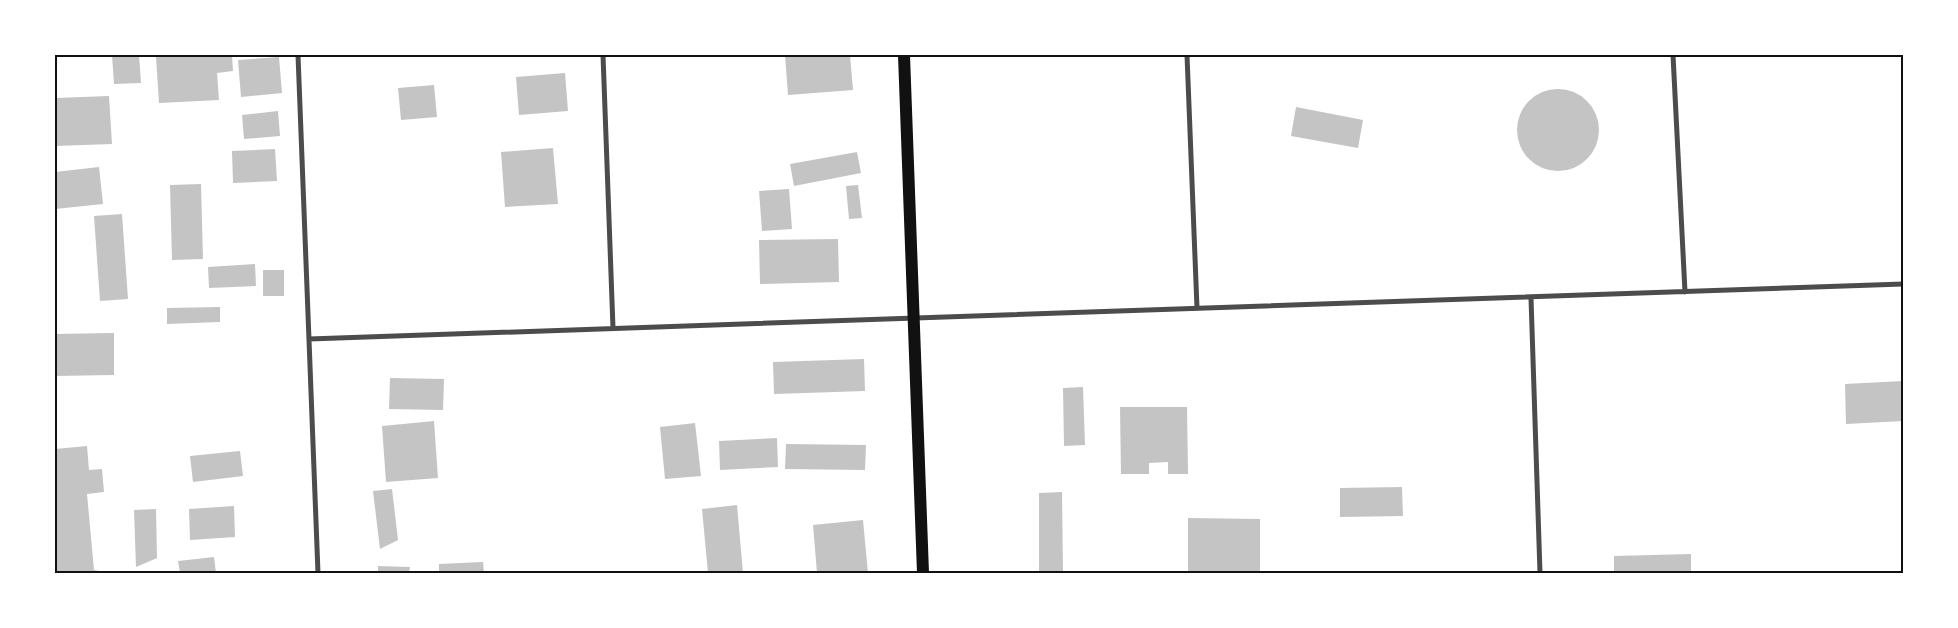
<svg xmlns="http://www.w3.org/2000/svg" width="1958" height="628" font-family="'Open Sans',sans-serif">
<style>
.building{fill:#c4c4c4}
.lines{fill:none;stroke-linecap:round;stroke-linejoin:round}
.minor{stroke:#4c4c4c;stroke-width:5}
.primary{stroke:#111;stroke-width:12}
.neatline{fill:none;stroke:#111;stroke-width:2}
</style>
<rect width="100%" height="100%" fill="#fff"/>
<path class="building" d="M112,55H139L141,83L114,84Z
M181,55H232L233,71L217,73L219,100L159,103L156,57Z
M785,55H850L853,90L788,95Z
M279,57L282,93L241,97L238,60Z
M565,73L568,111L519,115L516,77Z
M434,85L437,117L401,120L398,88Z
M1517 130a41 41 0 1 1 82 0a41 41 0 1 1-82 0Z
M109,96L112,144L55,146V98Z
M1296,107L1363,120L1358,148L1291,136Z
M278,111L280,136L244,139L242,115Z
M553,148L558,204L505,207L501,152Z
M275,149L277,181L233,183L232,151Z
M857,152L861,173L794,186L790,164Z
M99,167L103,204L55,209V172Z
M201,184L203,259L172,260L170,185Z
M858,185L862,218L849,219L846,186Z
M789,189L792,229L762,231L759,191Z
M122,214L128,299L100,301L94,216Z
M838,239L839,282L760,284L759,240Z
M255,264L256,286L209,288L208,267Z
M263,270H284V296H263Z
M220,307V322L167,324V308Z
M114,333V375L55,376V334Z
M864,359L865,391L774,394L773,362Z
M390,378L444,379L443,410L389,409Z
M1903,381V421L1846,424L1845,384Z
M1083,387L1085,445L1064,446L1063,388Z
M1120,407H1187L1188,474H1168V462L1149,463V474H1121Z
M434,421L438,478L386,482L382,426Z
M695,423L701,476L665,479L660,427Z
M777,438L778,467L720,470L719,441Z
M786,444L866,445L865,470L785,469Z
M87,446L89,470L102,469L104,492L87,494L94,570L99,571L100,573H55V449Z
M240,451L243,476L193,482L190,456Z
M1402,487L1403,516L1340,517V488Z
M392,489L398,540L380,549L373,491Z
M1062,492L1063,573H1039V493Z
M737,505L743,573H708L702,509Z
M234,506L235,537L190,540L189,509Z
M156,509L157,558L136,567L134,510Z
M1188,518L1260,519V573H1188Z
M863,520L868,573H817L813,525Z
M1691,554V573H1614V556Z
M214,557L216,573H180L178,561Z
M483,562L484,573H439V564Z
M378,566L410,567L409,573H378Z"/>
<g class="lines">
<path class="minor" d="M298,55L318,573
M603,55L613,328
M1187,55L1197,308
M1673,55L1685,292
M1531,298L1540,573
M309,339L1903,284"/>
<path class="primary" d="M904,55L923,573"/>
</g>
<rect width="1958" height="628" fill="none" stroke="#ffffff" stroke-width="112"/>
<rect x="56" y="56" width="1846" height="516" class="neatline"/>
</svg>
